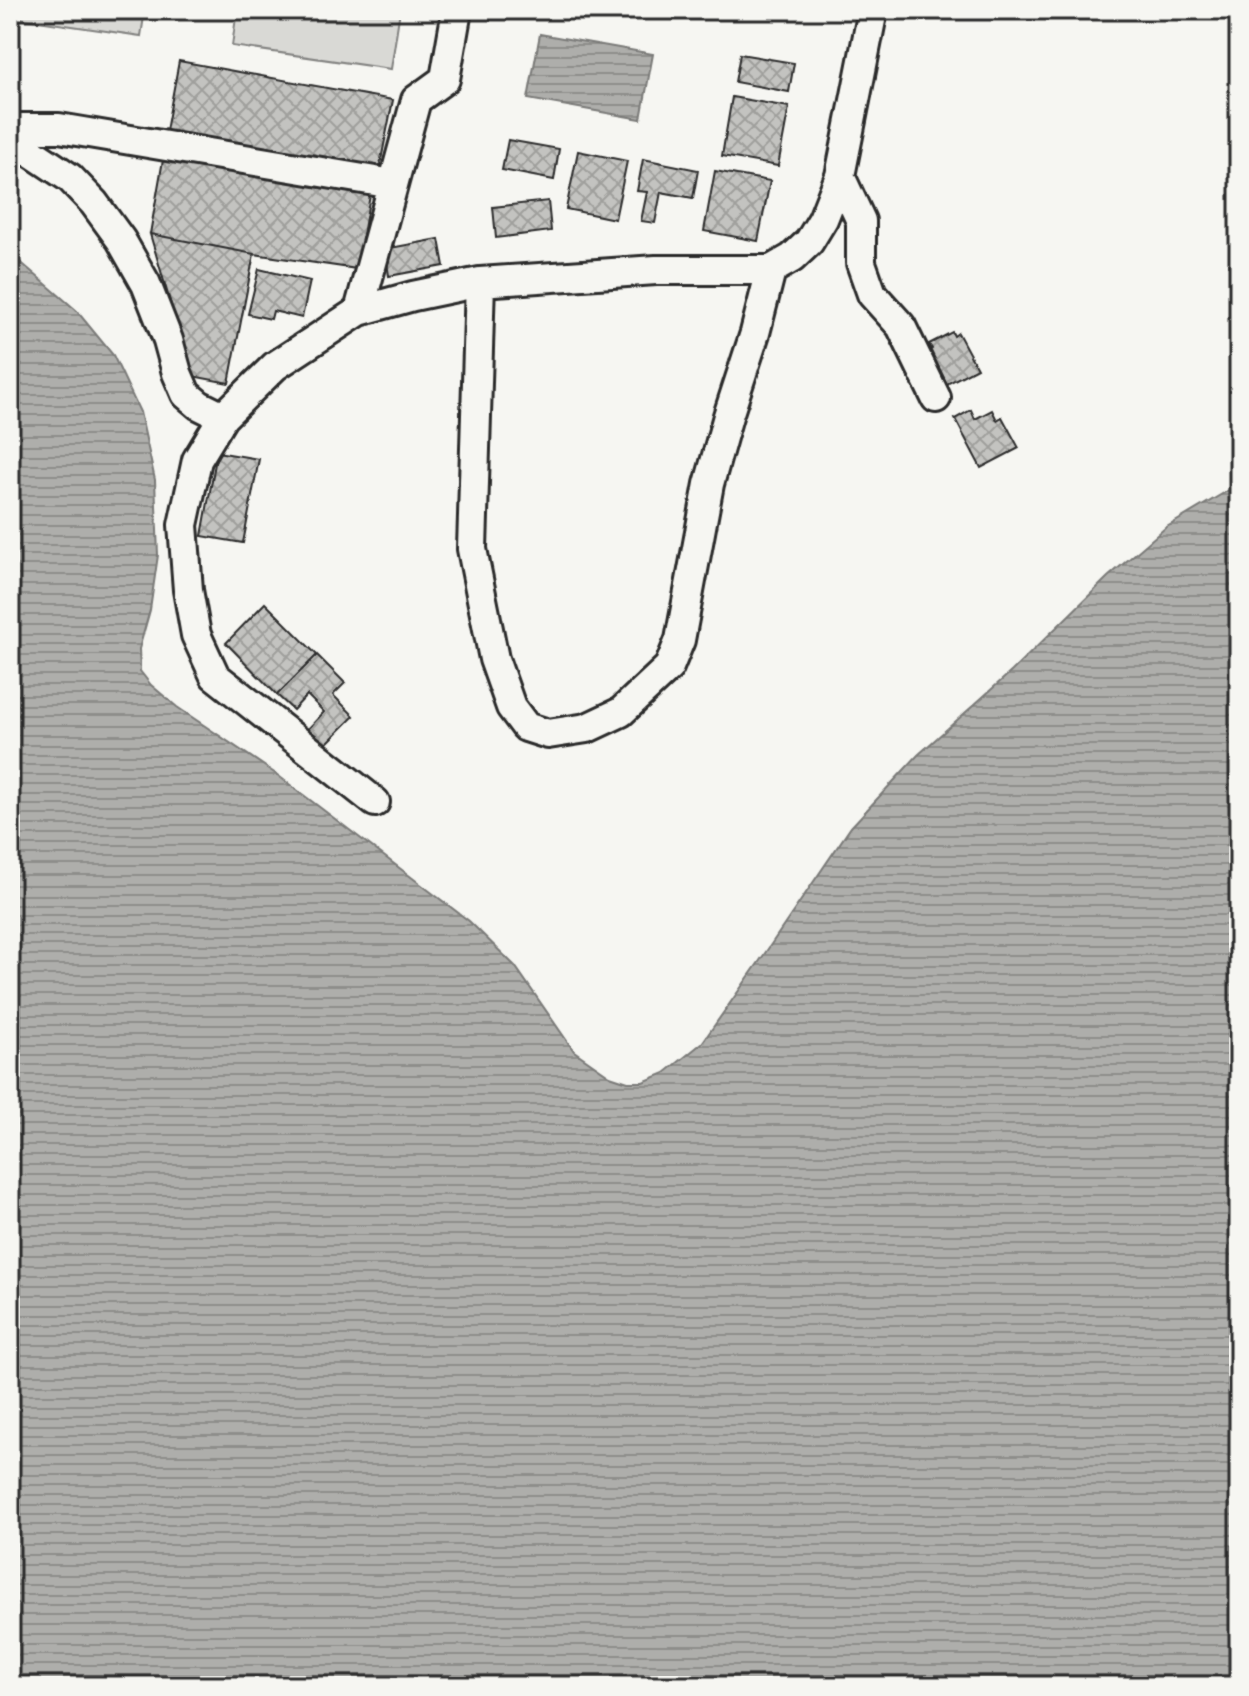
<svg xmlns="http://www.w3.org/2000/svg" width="1249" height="1696" font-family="'Shantell Sans',sans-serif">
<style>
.park{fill:#d9d9d5;stroke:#828280;stroke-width:2}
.water{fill:url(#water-rules);stroke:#7a7a78;stroke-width:2}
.building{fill:url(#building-cross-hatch);stroke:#2b2b2b;stroke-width:2}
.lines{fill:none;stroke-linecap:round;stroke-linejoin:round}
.street-casing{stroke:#2b2b2b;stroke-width:34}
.street{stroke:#f6f6f2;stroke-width:28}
</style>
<defs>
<pattern id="water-rules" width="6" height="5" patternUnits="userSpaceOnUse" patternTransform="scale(2)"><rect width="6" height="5" fill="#aeaeab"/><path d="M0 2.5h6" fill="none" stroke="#8e8e8b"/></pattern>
<pattern id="building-cross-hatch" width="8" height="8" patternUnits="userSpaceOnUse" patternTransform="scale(2)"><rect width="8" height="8" fill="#c3c3c0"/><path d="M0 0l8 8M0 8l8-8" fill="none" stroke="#9f9f9c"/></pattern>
</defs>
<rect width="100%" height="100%" fill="#f6f6f2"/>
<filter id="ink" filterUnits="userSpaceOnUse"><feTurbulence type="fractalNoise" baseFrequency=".0125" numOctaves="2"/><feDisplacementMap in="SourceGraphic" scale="16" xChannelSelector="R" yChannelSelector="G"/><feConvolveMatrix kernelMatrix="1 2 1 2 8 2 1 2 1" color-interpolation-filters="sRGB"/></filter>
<g filter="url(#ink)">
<path class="park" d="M10,10H145L141,36L10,17Z
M237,10H400L391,69L232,46Z"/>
<path class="water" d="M540,34L653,54L641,119L528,99Z
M10,253L76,310L113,355L140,412L155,480L158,555L150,610L139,649L140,671L151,685L177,707L276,774L469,921L515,966L574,1051L610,1076L628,1082H643L665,1073L702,1043L759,962L851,827L918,755L1012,671L1108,577L1165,528L1239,484V1686H10Z"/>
<path class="building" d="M740,54L794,63L789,92L735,82Z
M179,61L393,100L379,170L166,131Z
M732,97L789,107L778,166L722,156Z
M508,140L559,149L554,180L502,170Z
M578,151L627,161L615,219L566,209Z
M643,159L698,170L693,198L661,192L655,223L641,221L647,192L637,191Z
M163,160L370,195L357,269L254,254L150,234Z
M715,171L770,181L758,241L704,231Z
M548,201L551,231L496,238L493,207Z
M150,234L254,254L229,383L192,376Z
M439,239L444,266L389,276L385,249Z
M259,269L310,281L302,318L273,311L271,319L248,314Z
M952,332L954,336L958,333L977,368L945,385L927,352L932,349L929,344Z
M971,410L975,419L992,410L997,420L1002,417L1019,448L981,468L955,419Z
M217,452L259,459L243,543L202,536Z
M265,603L317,655L277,695L226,643Z
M317,655L345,683L333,695L354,716L325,745L308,729L324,712L307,695L293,710L277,695Z"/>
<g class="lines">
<g class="street-casing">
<path id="street" d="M10,128H59L393,184
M10,138L70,178L94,203L121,240L146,284L168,340L177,373L186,394L199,405L223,417
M840,176L861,221V263L872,294L901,326L936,398
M480,282L472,549L494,659L511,707L526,727L548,734L587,728L621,712L669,667L680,640L709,484L728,416L755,333L771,270
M359,311L416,100L445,79L457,10
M375,802L215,676L196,635L188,590L183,525L197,460L223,417L275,366L359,311L413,296L480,282L656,270H771L792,258L809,242L823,219L840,176L873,10"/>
</g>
<use href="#street" class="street"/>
</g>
</g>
<rect width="1249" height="1696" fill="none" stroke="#f6f6f2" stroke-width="40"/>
<rect x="20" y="20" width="1209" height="1656" fill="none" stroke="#2b2b2b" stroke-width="3" filter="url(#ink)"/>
</svg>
